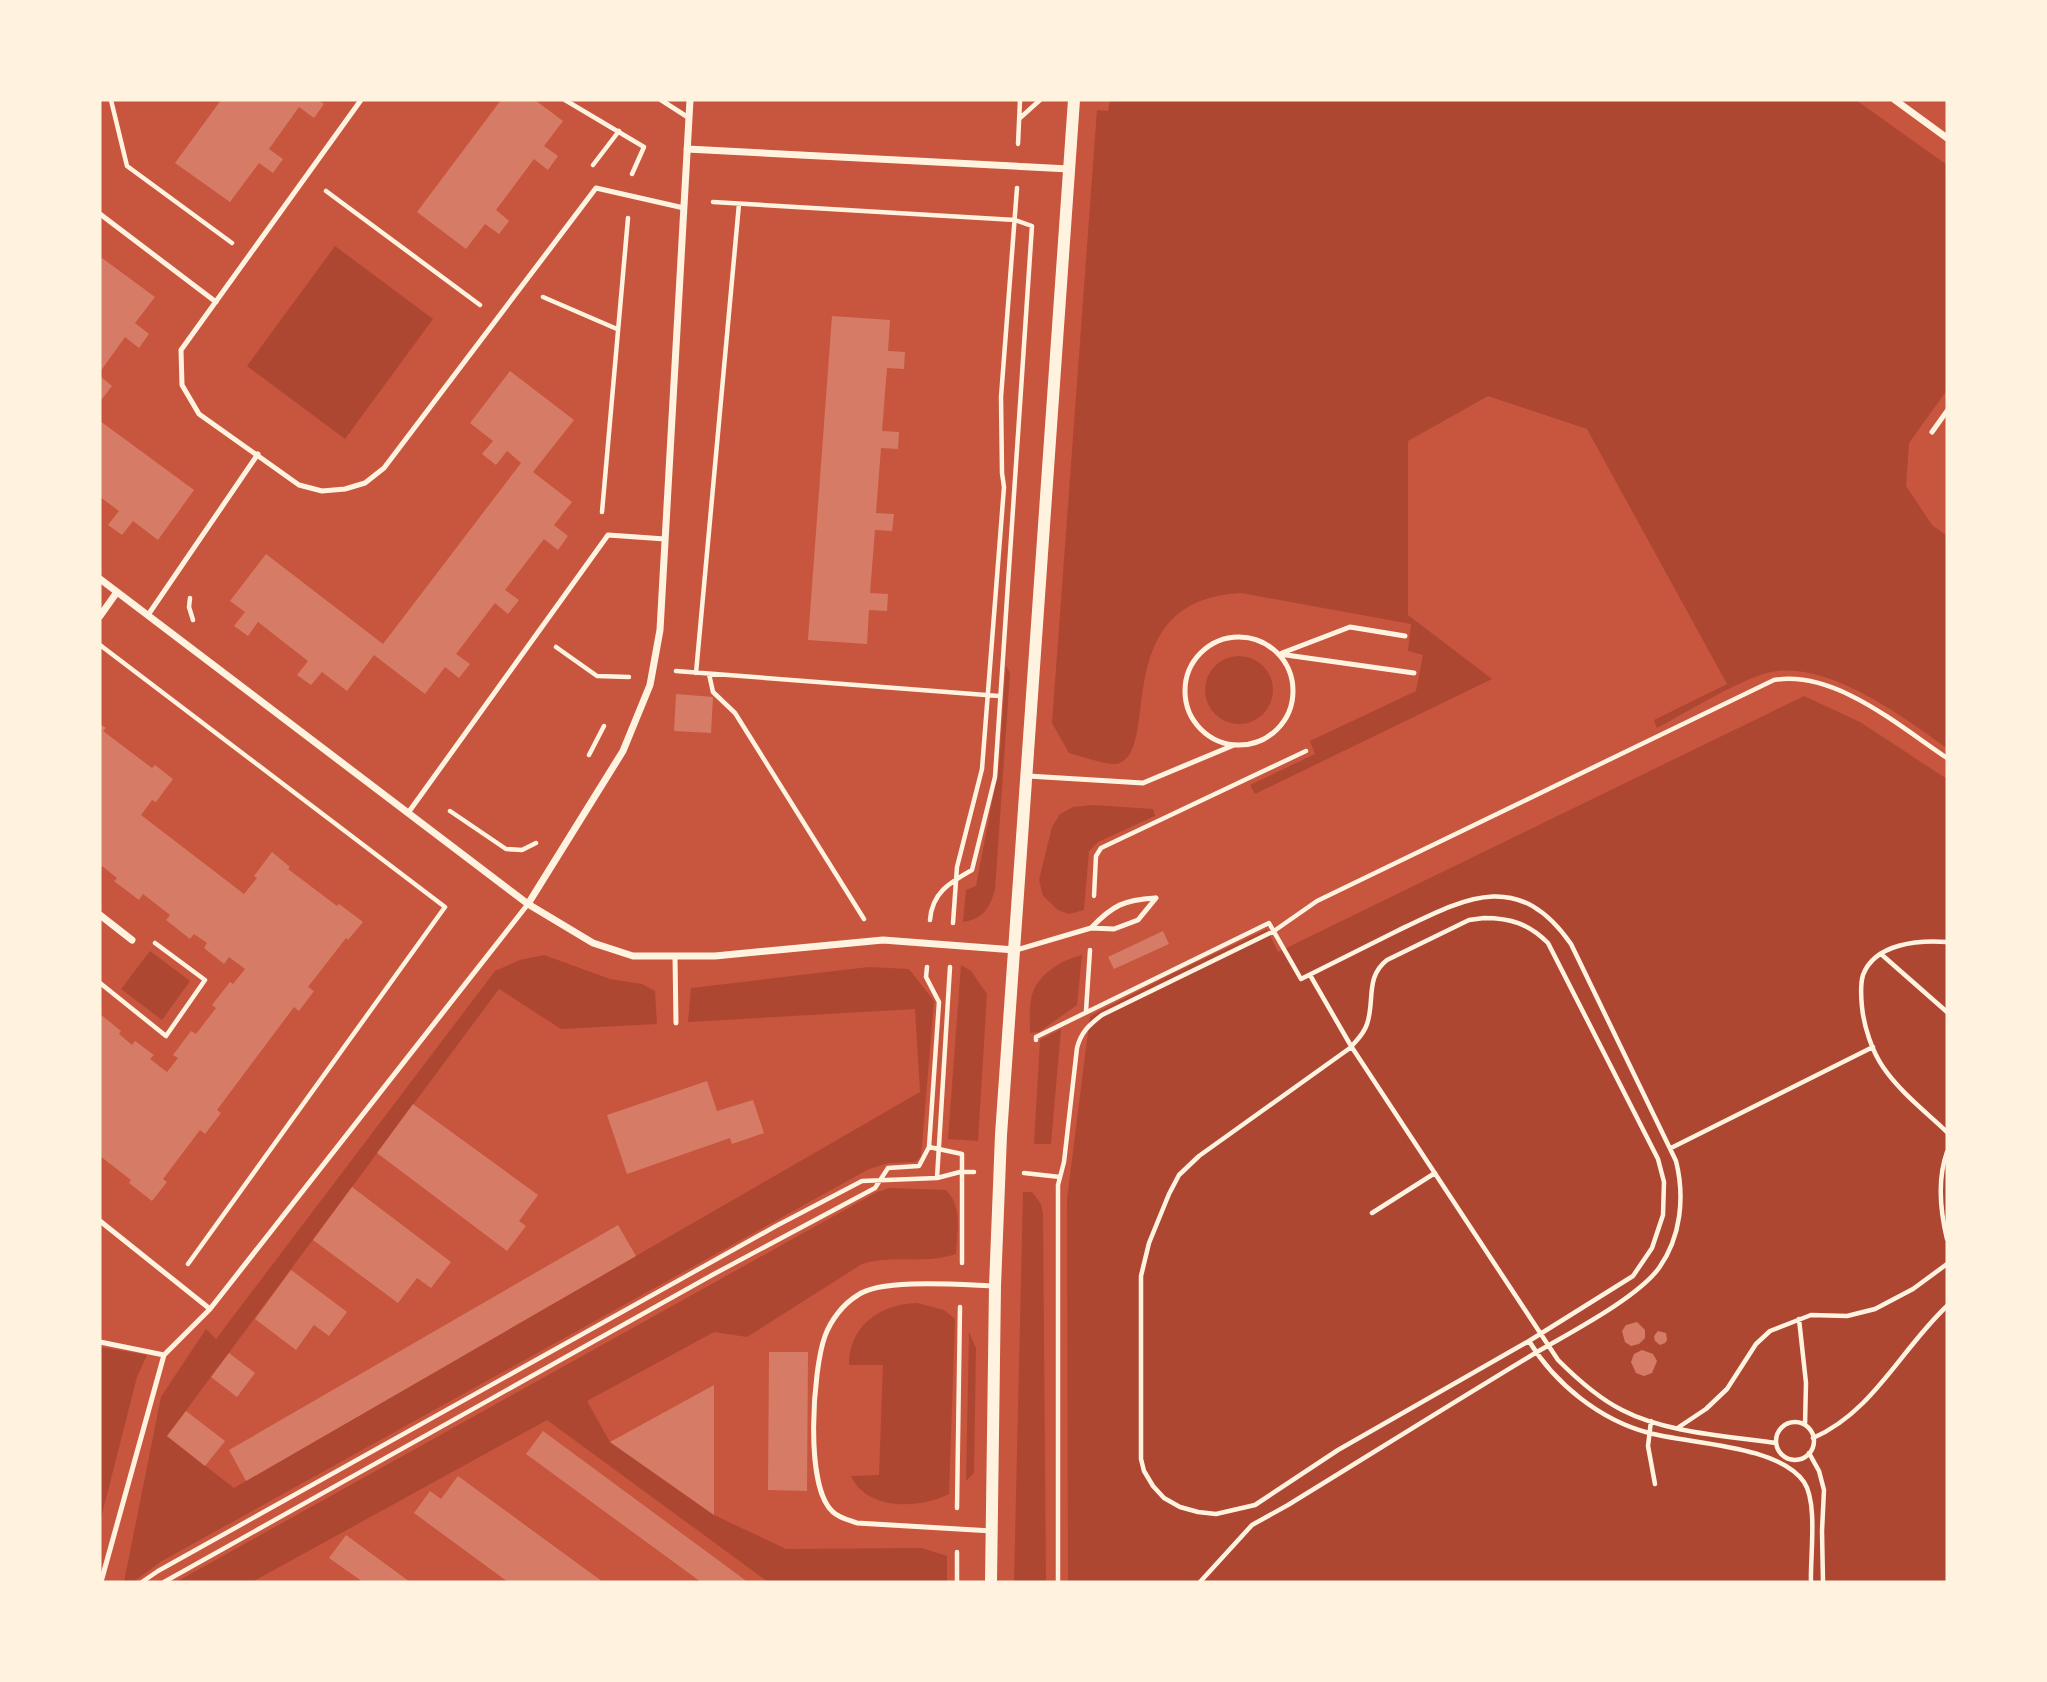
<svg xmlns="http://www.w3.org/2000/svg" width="2047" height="1682" font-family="'Work Sans',sans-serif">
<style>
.green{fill:#ae4732}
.building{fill:#d67c66}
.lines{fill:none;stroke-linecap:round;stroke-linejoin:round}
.path{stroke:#fff3e0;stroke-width:4.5}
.service{stroke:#fff3e0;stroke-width:5}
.minor{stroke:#fff3e0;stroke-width:7}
.tertiary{stroke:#fff3e0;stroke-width:12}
</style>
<rect width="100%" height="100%" fill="#c8553d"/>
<path class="green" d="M1110,100H1856L1947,165V390L1909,443L1906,486L1932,525L1947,536V748C1902,716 1821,655 1763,674C1726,687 1691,710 1657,728L1654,720L1727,684L1587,429L1488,396L1408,441V615L1492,679L1255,794L1250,785L1315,754L1310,741L1416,691L1423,655L1408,651L1411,624L1241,593C1103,600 1165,756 1116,764C1106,765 1080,756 1069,753L1052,723L1097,110L1108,111Z
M335,246L433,319L345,439L247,366Z
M1205 690a34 34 0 1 1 68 0a34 34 0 1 1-68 0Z
M1006,665L1010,673L995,890C989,909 983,919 963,922L966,890L976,886L999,766Z
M1804,696L1860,722L1947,779V1582H1068L1067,1199L1090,1016L1176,972L1267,929L1278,952Z
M1093,805L1153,809L1155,816L1098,842L1089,851L1084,910L1069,914L1058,910L1043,896L1039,880L1052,827L1060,814L1073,807Z
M150,951L190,981L162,1020L121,989Z
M544,955L610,979L642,984L655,991L657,1024L561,1029L499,989L167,1436L234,1488L920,1092L915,1009L688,1022L691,988L869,967L909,969L934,1001L921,1156L915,1162L889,1163L869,1169L162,1561L133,1582H124L161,1397L206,1329L216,1339L495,971L520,960Z
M1082,955L1077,1005L1039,1032L1030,1033C1030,1022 1029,1010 1031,1000C1034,976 1061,960 1082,955Z
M961,965L971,971L987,994L978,1141L948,1139Z
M1061,1029L1051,1144H1034L1040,1040Z
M889,1188L946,1190C963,1207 957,1231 956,1254C924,1265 893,1254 862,1264L747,1337L714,1332L587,1401L610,1442L714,1515L786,1549L922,1548L947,1556V1582H768L547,1420L252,1582H176L877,1192Z
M1023,1192H1032L1041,1204L1043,1215L1046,1582H1014Z
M917,1303L944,1310L955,1319L949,1494C919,1509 867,1511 851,1476L879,1475L883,1365H849C849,1325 881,1304 917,1303Z
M969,1332L976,1348L974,1473L966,1481Z
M100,1347L147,1355L137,1377L100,1522Z"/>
<path class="building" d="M221,100H318L324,104L314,118L299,107L269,149L283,159L273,173L259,163L230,202L175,163Z
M501,100H535L563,121L544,146L558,156L548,170L534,159L496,210L509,221L499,234L485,224L466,249L417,212Z
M102,258L155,297L135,323L149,334L139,348L125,337L100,372V262Z
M832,316L890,320L888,351L905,352L904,369L887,368L882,431L899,432L898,449L881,448L876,513L894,514L892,531L875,530L870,593L888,594L887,611L869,610L867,644L808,640Z
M510,371L574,420L533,472L572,502L554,525L568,536L558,550L544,539L505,590L519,600L508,614L495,603L456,654L470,664L459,678L445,667L425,694L374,655L347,691L322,672L311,685L297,675L308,661L258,622L248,636L234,626L245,612L230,601L266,554L383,644L521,463L507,451L496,465L482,454L493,441L470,423Z
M100,376L112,386L102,399L100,398Z
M100,421L194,490L158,540L133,521L122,535L108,525L119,511L100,497Z
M676,694L713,697L711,733L674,731Z
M100,724L106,728L103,731L152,768L155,765L173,779L156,802L152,800L141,815L244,894L257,878L254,876L272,852L290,867L288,869L337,906L339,904L363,922L348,940L346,938L308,987L314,991L299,1011L294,1007L217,1110L221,1113L205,1134L200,1130L163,1179L167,1182L152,1201L129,1183L131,1180L100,1156V1014L121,1031L119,1034L132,1045L135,1041L154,1055L150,1059L167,1072L178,1058L173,1055L191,1031L196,1034L216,1008L212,1005L230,982L233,984L245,969L229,957L224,964L204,948L207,943L194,934L190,939L166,920L170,915L143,894L139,900L114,881L117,878L102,866L100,869Z
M1163,931L1169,944L1114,969L1108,957Z
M707,1081L717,1111L753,1100L764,1133L732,1144L730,1138L627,1174L607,1115Z
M413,1104L538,1195L519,1221L526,1226L507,1251L377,1153Z
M352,1187L451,1262L431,1288L417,1278L398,1303L313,1240Z
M618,1225L636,1256L246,1481L229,1450Z
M291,1270L347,1312L329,1336L314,1325L296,1350L255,1319Z
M1637,1322L1645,1330V1338L1639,1344L1631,1346L1625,1342L1622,1331L1626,1325Z
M1658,1331L1666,1333L1667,1340L1665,1343L1660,1345L1655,1341L1654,1336Z
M1642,1350L1653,1354L1657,1361L1652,1373L1644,1376L1636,1373L1631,1362L1634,1354Z
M769,1352H808L807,1491L768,1490Z
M229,1353L255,1373L237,1397L211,1377Z
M714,1385V1515L610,1442Z
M186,1411L225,1441L205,1466L167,1436Z
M543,1431L745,1580L744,1582H701L526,1454Z
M458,1476L603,1582H508L414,1513L430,1491L441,1499Z
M346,1535L410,1582H363L329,1558Z"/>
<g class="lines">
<path class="path" d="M111,100L127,166L232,243
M565,100L644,147L632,174
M1020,118L1040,100
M1018,144L1020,100
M593,165L619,131
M326,191L480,305
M713,202L1015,220L1032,226L995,777L972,870C951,882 932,892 930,920
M543,297L617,329
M602,512L628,218
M190,598L189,607L193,620
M100,645L445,907L188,1264
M556,647L597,676L629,677
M676,671L999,696
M696,673L739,204
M709,674L713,692L735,713L864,919
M589,755L604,726
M450,811L506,849L522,850L536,843
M1094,896L1096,856L1101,848L1306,751
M1484,918C1511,918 1529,924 1548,943L1658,1159L1664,1182L1663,1215L1652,1248L1633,1276L1529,1341L1338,1450L1255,1505L1216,1514L1198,1512L1180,1507L1164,1498L1153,1486L1144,1471L1141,1459V1276L1149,1243L1169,1194L1179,1175L1199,1156L1350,1048C1357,1040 1364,1034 1367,1024C1375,1001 1365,977 1387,960L1469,920Z
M953,923L957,867L982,769L1004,487L1002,473L1001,397L1017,188
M1947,942C1919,940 1875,943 1863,975C1860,985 1861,997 1862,1007C1864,1027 1872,1051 1883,1067C1900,1092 1926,1112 1947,1132
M1881,954L1947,1012
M927,967L926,977L939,1002L929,1147L962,1154V1263
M1310,975L1351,1046L1558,1360C1577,1379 1598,1398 1622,1410C1666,1433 1728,1436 1776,1443
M100,983L166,1036L205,980L155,943
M1086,1011L1090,950
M1036,1040V1037L1269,923L1301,979C1333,963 1365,947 1397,931C1465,898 1518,868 1571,944L1676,1161C1685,1197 1681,1237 1659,1268C1637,1298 1571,1332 1537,1352C1454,1402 1371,1454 1288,1505L1252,1525L1200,1582
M1671,1148L1873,1047
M1947,1152C1937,1180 1940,1210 1947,1239
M1024,1173L1060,1177
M937,1178L950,967
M1372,1213L1435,1173
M1799,1319L1806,1383L1805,1425
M1529,1341C1555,1384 1600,1420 1649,1433C1691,1444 1778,1445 1804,1482C1818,1503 1810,1556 1811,1582
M1651,1421L1648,1446L1655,1484
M1776 1441a19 19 0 1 1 38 0a19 19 0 1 1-38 0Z
M1679,1427L1706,1409L1727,1389L1756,1344L1770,1331L1811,1315L1847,1316L1875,1309L1913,1289L1947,1264
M1813,1438C1873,1412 1901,1349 1947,1306
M1809,1453L1819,1471L1824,1490L1822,1531L1823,1582
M957,1508L960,1307
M142,1582L158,1571L776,1226L862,1181L937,1178L960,1172H974
M164,1582L714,1274L875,1188L888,1168L919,1166L929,1147
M957,1582V1552
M1058,1582V1185L1064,1162L1077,1048C1081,1032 1089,1025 1102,1015L1274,931L1317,901L1774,680C1835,670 1899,726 1947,758"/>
<path class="service" d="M361,100L181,350L182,385L199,414L299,485L322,491L345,489L365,483L384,468L596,188L684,208
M661,100L689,118
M100,214L216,302
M1932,432L1947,411
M148,615L258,454
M1185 691a54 54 0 1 1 108 0a54 54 0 1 1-108 0Z
M1282,653L1350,627L1405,636
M1279,654L1414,673
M1028,776L1143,783L1234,745
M408,813L608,535L665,539
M1091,928C1113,905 1124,900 1155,898
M1016,950L1091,928L1114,929L1138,920L1156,898
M675,957L676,1023
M100,1221L210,1309L528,904
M100,1342L164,1355
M992,1531L857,1523C849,1520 839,1518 833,1512C804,1487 813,1369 825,1336C831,1320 843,1304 858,1295C882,1278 963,1285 995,1286
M101,1582L164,1355L210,1309"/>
<path class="minor" d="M1895,100L1947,138
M687,149L1069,169
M100,579L528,904L593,943L633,956H715L883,940L1015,950
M100,616L117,592
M528,904L623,751L650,685L660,630L690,100
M100,915L132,940"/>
<path class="tertiary" d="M991,1582L995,1286L1001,1135L1074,100"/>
</g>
<rect width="2047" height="1682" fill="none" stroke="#fff3e0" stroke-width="203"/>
</svg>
